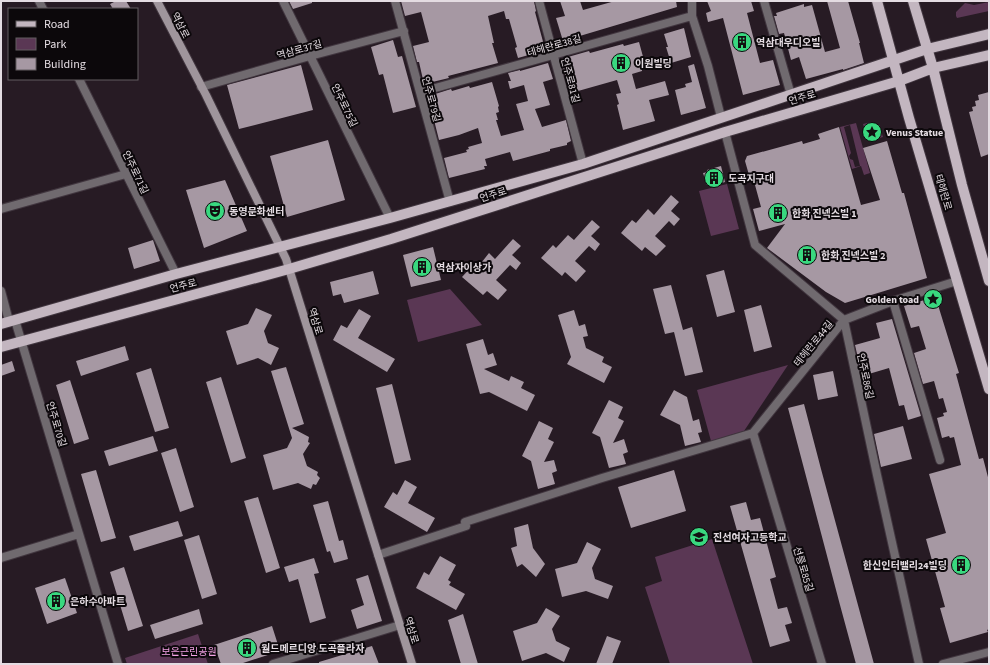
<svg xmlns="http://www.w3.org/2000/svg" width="990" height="665" font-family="'Source Sans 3','Noto Sans KR',sans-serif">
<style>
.green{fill:#5a3754;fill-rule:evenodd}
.building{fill:#a698a3}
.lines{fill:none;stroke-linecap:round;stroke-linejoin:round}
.street-casing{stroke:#41363f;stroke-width:10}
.secondary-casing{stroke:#41363f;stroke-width:10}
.primary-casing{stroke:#41363f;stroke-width:12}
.street{stroke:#706a6f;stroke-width:8}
.secondary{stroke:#9f959c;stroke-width:8}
.primary{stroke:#c3b6c0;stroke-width:10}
.labels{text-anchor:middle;stroke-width:4;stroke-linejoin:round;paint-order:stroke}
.street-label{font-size:10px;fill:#e4dce2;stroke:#0c080b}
.poi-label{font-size:10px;font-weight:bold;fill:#e4dce2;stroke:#0c080b;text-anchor:start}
.park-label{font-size:10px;fill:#f3a2e4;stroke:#0c080b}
</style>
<rect width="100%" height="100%" fill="#271b24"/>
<path class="green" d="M989,2V11L957,18L956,16V12L965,3L974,5Z
M871,122L880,128L883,137L868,141L863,124Z
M856,123L870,173L864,175L861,166L852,169L840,127ZM850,125L860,166L855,167L853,160L850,159L849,156L851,153L844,127Z
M727,184L739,229L711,236L699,191Z
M450,289L482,325L418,342L407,300Z
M788,365L744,431L711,441L697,390Z
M712,539L753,664H670L645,587L662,581L655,557Z
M198,634L208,664H127L125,658Z"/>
<path class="building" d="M116,1H126L131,9H113L110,4Z
M289,1H312V3L293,9Z
M401,1H534L536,11L535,12L545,49L543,51L518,58L515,48L517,47L509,19H506L504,11L488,16L494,43H492L498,63L448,76L449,78L424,84L419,62H417L413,46L429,42L421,12L405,16Z
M560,1H580L583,10L615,1H676L677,7L563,41L556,18L565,16Z
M707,1H751L754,11L747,13L760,63L773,60L780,85L743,95L723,18L708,22L706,13L711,11Z
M827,1H848L860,43H859L864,63L843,70V69L806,79L799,57L791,60L784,33L779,34L774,16H777L776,13L804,4V7L812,5L825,52L840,48Z
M684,28L691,57L671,63L666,47H668L664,34Z
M393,40L398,57L402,56L416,107L393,113L383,74L379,75L371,47Z
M639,42L645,64L644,65L645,69L642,70V71L632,74L636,89L665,81L669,95L649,100L655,121L623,130L617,105L619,104L616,94L621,93L617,80L571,93L561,61V59L589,51L590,53L623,44L624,46Z
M548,63L553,79L543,82L550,105L535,109L542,127L566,120L571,141L567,143V145L550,149V151L513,161L510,152L485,159L487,166H484L485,169L449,178L444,158L467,152L466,150L469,149L468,147L482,143L478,128L459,135L439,140L434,120L438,119L432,95L451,89L452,91L469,86L470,88L492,82L499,106L498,107L499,112L496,113L498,120H496L501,136L524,130L516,104L528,101L524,85L510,89L508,81H511L508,73L520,70V71Z
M694,64L706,108L681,115L675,90L686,87L685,84L692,82L688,66Z
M301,65L313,110L239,129L227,85Z
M989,92V154L981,157L969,112L973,111L972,107L976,106L975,101L979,100L978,95Z
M839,127L861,205L880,200L863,148L887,141L902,193H904L927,278L845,303L826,292L767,248L785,224L759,231L753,209L761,207L752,174L749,175L745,161L747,156L802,141L803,144L820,139L818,134Z
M328,140L345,200L287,217L270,156Z
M721,166L725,182L710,186V184L707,185L703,173L708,172L707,170Z
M225,180L247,231L204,248L186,190Z
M671,195L679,202L671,211L680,219L674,226L669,221L655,236L666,246L656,256L645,247L642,251L621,233L632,220L636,223L648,209L654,215Z
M592,220L600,227L591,236L600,244L595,251L589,246L575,261L586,271L576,282L565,272L562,276L541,258L553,245L556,248L568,235L574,240Z
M513,239L521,246L512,255L521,263L516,270L510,265L496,280L507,290L498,300L487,291L483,295L462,277L474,264L478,267L489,253L495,259Z
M153,240L160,261L134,269L128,248Z
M433,247L441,280L411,287L403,255Z
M724,270L735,312L717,317L706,275Z
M373,271L379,294L344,303L341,294L333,296L330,282Z
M671,285L683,330L692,327L703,372L685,376L674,332L665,334L653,289Z
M928,299L929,302L933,301L934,304L936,303V306L938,305L959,373L956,374L979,459L983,458L989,481V629L987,630L988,632L950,643L940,608L945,607L926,539L946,533L929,474L961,465L954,437L950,438L949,436L942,438L937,418L944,416L943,413L947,412L943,398L939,399L934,381L923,384L914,353L926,349L919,326L911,328L904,306Z
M761,305L772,347L754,352L744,310Z
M256,308L272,315L264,331L268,343L279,348L271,365L258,358L237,365L226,331L248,324Z
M359,309L371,316L358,338L395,359L387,372L333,340L341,325L347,328Z
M574,310L579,326L585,324L588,336L583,337L586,348L604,357L602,362L612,367L604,383L567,364L571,357L558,315Z
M892,319L921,416L908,420L904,405L899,406L889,368L862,376L855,345L880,338L876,323Z
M483,339L488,355L493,353L497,365L484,369L509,381L511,376L524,382L521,388L535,395L527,411L489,392L480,394L466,344Z
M125,346L129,360L81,376L76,361Z
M12,361L15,371L1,376V365Z
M286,367L304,424L292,428L309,437L308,442L310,443L303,454L307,466L318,472L317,475L320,478L316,485L313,484L311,489L298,483L273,490L263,455L287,448L292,438L271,371Z
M151,368L169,428L155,432L136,373Z
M833,371L838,396L818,400L813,375Z
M221,377L246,458L231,463L206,382Z
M70,380L89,439L74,444L56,385Z
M392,384L411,460L395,464L376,388Z
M674,390L687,397L693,421L699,419L702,432L698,433L701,442L685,446L680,425L660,415Z
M609,400L623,407L618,418L624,421L613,443L624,439L628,452L623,454L626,464L609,468L600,437L592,433Z
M804,404L821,469L874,664H856L840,605L788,408Z
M539,421L553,428L548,439L554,442L544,462L554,460L557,471L552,473L555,484L538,489L531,461L522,456Z
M903,426L912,459L881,467L874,434Z
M153,436L158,451L109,466L104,451Z
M176,448L194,507L180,512L161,453Z
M96,470L116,538L101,542L81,474Z
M674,470L686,511L631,528L618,487Z
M405,480L417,487L408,503L435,518L427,532L384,507L393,492L397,495Z
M258,497L280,568L266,573L244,501Z
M328,501L339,541L343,540L348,559L334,563L330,551L327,552L313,505Z
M746,502L751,520L760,518L776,577L770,579L778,609L787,607L792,623L785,625L790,641L770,647L730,506Z
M178,521L183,536L134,551L129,536Z
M528,524L533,548L545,564L536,577L522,564L517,567L511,548L517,546L514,528Z
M199,535L217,594L202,599L184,540Z
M587,542L601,549L592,568L595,579L613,586L608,599L586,591L562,597L555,569L577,563Z
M440,556L456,565L448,580L451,582L449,585L465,594L456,610L416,588L424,572L429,575Z
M314,558L319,573L314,574L326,618L310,623L298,579L289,582L284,567Z
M124,567L143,626L128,631L110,572Z
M368,575L382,621L357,629L351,610L364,605L356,579Z
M65,578L77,613L47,624L35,588Z
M546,608L560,616L552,629L556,641L570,648L564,662L546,653L522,661L513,631L537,623Z
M199,609L203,624L155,639L150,625Z
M463,614L478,664H461L448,620Z
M272,626L280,651L240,664H221L214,645Z
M607,636L621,641L612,664H596Z
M372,646L379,664H319V662Z"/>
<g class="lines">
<g class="street-casing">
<path id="street" d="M39,1L43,9
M283,1L390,218
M395,1L450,202
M539,1L583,164
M692,1V16L708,66L721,117
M764,1L791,95
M79,79L176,274
M201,87L310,56L404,31
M421,92L692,16
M725,132L755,245L844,320L877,475L919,664
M1,209L126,174
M1,291L9,321
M893,301L940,460
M15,320L118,664
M753,433L844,320L893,301L957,281
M753,433L822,664
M465,522L602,478L753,433
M378,555L466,526
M1,558L79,534
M273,664L400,625
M943,664L989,652"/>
</g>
<g class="secondary-casing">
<path id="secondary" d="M157,1L206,95L286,259L412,664"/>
</g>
<g class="primary-casing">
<path id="primary" d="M877,1L909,118L989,389
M913,1L933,68L962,185L989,281
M1,324L176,274L390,218L583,164L927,49L989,34
M1,347L289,269L391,239L725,132L899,81L933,68L989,55"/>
</g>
<use href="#street" class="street"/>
<use href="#secondary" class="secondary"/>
<use href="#primary" class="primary"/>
</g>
<defs>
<g id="building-disc" transform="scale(1)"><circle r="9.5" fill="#39d87f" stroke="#0c080b"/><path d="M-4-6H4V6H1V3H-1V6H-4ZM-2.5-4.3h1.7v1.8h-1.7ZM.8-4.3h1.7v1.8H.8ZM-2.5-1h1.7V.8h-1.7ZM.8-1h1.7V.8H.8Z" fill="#111"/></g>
<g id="sight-disc" transform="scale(1)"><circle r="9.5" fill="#39d87f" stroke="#0c080b"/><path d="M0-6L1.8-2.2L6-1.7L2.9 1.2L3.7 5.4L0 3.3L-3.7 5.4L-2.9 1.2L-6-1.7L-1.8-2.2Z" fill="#111"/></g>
<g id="theatre-disc" transform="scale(1)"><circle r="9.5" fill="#39d87f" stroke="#0c080b"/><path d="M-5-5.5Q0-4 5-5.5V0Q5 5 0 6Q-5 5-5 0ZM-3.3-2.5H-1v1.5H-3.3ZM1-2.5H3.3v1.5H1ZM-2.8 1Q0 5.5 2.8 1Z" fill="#111"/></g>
<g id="school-disc" transform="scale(1)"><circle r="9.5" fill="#39d87f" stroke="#0c080b"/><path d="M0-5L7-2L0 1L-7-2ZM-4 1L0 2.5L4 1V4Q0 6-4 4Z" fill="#111"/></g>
</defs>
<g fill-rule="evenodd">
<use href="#building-disc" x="742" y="42"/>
<use href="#building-disc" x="621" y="63"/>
<use href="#sight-disc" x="872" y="132"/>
<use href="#building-disc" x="714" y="178"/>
<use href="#theatre-disc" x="215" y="211"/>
<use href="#building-disc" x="778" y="213"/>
<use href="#building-disc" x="807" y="255"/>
<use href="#building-disc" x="422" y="267"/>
<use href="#sight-disc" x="933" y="299"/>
<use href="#school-disc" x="699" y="537"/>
<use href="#building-disc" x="961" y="565"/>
<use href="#building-disc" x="56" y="601"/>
<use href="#building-disc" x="247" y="648"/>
</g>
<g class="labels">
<g class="street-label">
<text transform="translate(181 25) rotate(63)" y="4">역삼로</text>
<text transform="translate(554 45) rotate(-16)" y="4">테헤란로38길</text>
<text transform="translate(299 49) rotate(-16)" y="4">역삼로37길</text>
<text transform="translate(571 80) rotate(75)" y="4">언주로81길</text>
<text transform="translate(802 97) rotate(-16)" y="4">언주로</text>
<text transform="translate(432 99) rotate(75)" y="4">언주로79길</text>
<text transform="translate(345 105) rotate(64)" y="4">언주로75길</text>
<text transform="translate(136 172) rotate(64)" y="4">언주로71길</text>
<text transform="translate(944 192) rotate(74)" y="4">테헤란로</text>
<text transform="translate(493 194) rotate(-18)" y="4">언주로</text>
<text transform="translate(183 285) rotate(-15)" y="4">언주로</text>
<text transform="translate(316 321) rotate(73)" y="4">역삼로</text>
<text transform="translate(813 343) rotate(-51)" y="4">테헤란로44길</text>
<text transform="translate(866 376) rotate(78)" y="4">언주로86길</text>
<text transform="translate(57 424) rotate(73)" y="4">언주로70길</text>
<text transform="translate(804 569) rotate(73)" y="4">선릉로85길</text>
<text transform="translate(412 630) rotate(73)" y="4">역삼로</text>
</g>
<g class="poi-label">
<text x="756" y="46">역삼대우디오빌</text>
<text x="635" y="67">이원빌딩</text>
<text x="886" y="136">Venus Statue</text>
<text x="728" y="182">도곡지구대</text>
<text x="229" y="215">동영문화센터</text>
<text x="792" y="217">한화 진넥스빌 1</text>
<text x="821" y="259">한화 진넥스빌 2</text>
<text x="436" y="271">역삼자이상가</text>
<text x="919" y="303" text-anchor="end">Golden toad</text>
<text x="713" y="541">진선여자고등학교</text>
<text x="947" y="569" text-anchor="end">한신인터밸리24빌딩</text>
<text x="70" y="605">은하수아파트</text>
<text x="261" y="652">월드메르디앙 도곡플라자</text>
</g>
<g class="park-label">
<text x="189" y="655">보은근린공원</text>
</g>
</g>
<rect width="990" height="665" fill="none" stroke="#e4dce2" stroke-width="4"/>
<rect x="8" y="8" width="130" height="72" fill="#0c080b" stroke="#625d61"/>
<rect x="16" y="21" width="20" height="6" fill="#c3b6c0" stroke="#625d61"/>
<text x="44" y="28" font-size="12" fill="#e4dce2">Road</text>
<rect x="16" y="38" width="20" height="12" fill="#5a3754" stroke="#625d61"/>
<text x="44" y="48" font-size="12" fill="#e4dce2">Park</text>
<rect x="16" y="58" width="20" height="12" fill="#a698a3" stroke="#625d61"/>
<text x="44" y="68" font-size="12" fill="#e4dce2">Building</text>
</svg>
